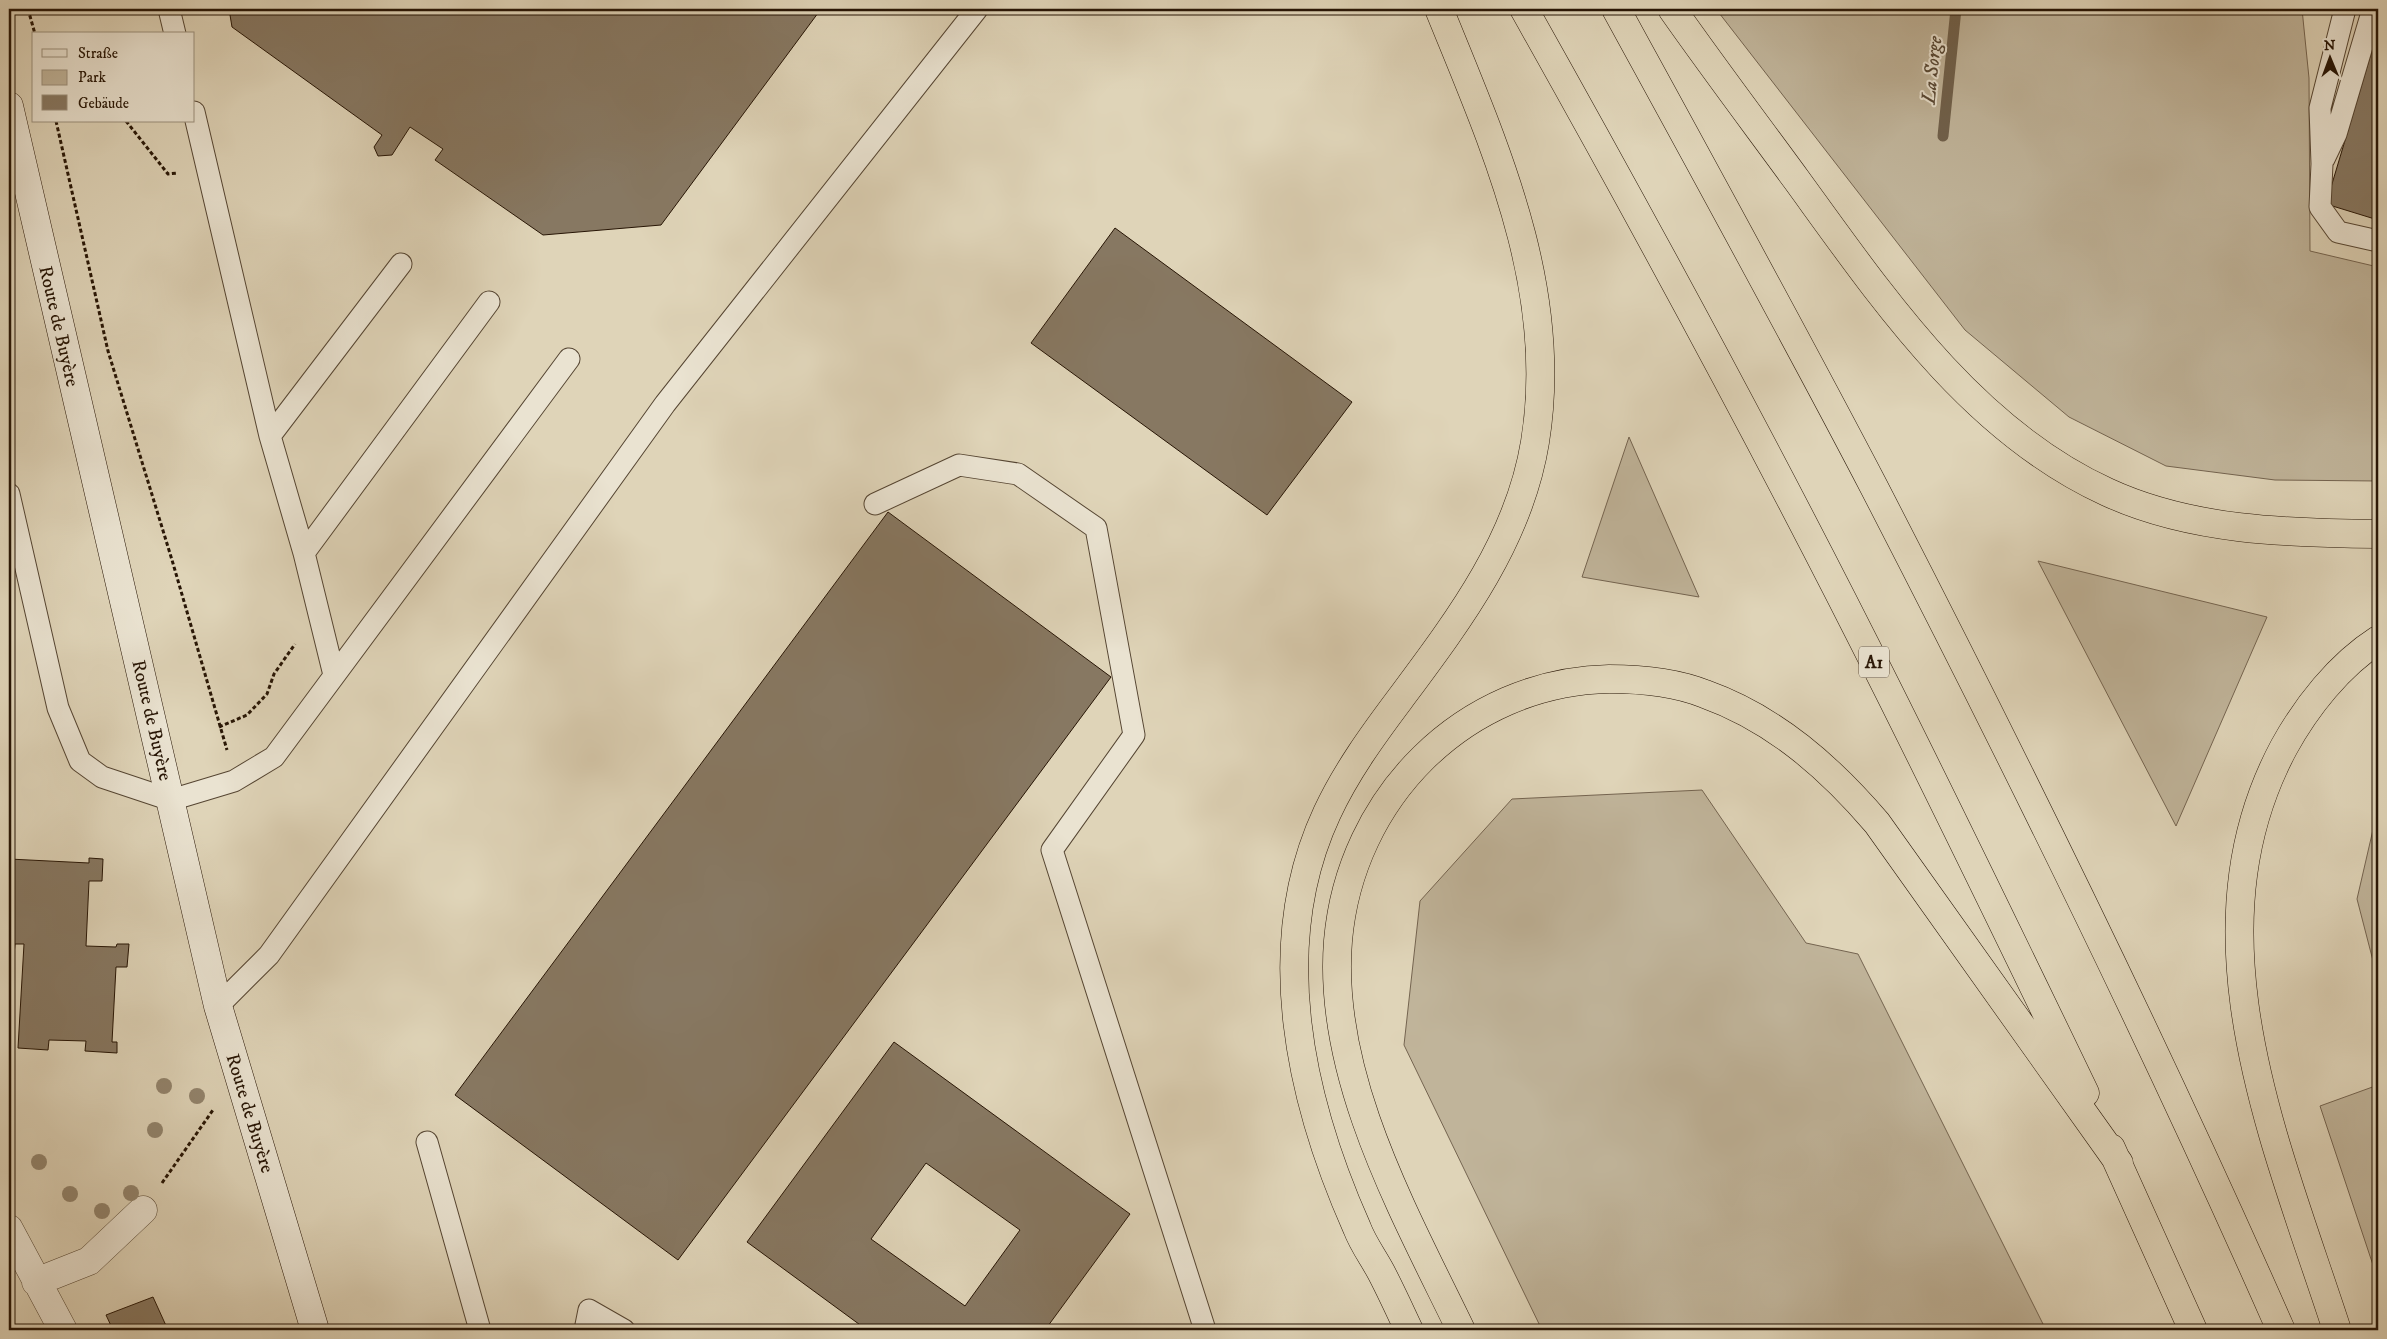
<svg xmlns="http://www.w3.org/2000/svg" width="2387" height="1339" font-family="'IM FELL DW Pica',serif">
<style>
.green{fill:#c0b49a;stroke:#746450}
.lines{fill:none;stroke-linecap:round;stroke-linejoin:round}
.stream{stroke:#70614c;stroke-width:11}
.building{fill:#877862;stroke:#271505;fill-rule:evenodd}
.lane-casing{stroke:#554532;stroke-width:23}
.street-casing{stroke:#554532;stroke-width:29}
.secondary-casing{stroke:#271505;stroke-width:29}
.highway-casing{stroke:#271505;stroke-width:29}
.path{stroke:#271505;stroke-width:3;stroke-dasharray:4 2.5;stroke-linecap:butt}
.lane{stroke:#eae3d1;stroke-width:21}
.street{stroke:#eae3d1;stroke-width:28}
.secondary{stroke:#eae3d1;stroke-width:28}
.highway{stroke:#dfd4b8;stroke-width:28}
.tree{fill:#93856e}
.labels{text-anchor:middle;stroke-width:4;stroke-linejoin:round;paint-order:stroke}
.shield{fill:#eae3d1;stroke:#625342;stroke-width:1}
.shield-label{font-size:18px;font-weight:bold;fill:#271505}
.street-label{font-size:19px;fill:#271505;stroke:#eae3d1}
.water-label{font-size:20px;font-style:italic;fill:#574734;stroke:#eae3d1}
</style>
<rect width="100%" height="100%" fill="#dfd4b8"/>
<filter id="stains"><feTurbulence type="fractalNoise" baseFrequency=".004" numOctaves="4"/><feColorMatrix values="0 0 0 0 .2 0 0 0 0 .09 0 0 0 0 .02 0 0 0 .5 -.17"/></filter>
<radialGradient id="worn" r=".72"><stop offset=".6" stop-color="#630" stop-opacity="0"/><stop offset="1" stop-color="#630" stop-opacity=".3"/></radialGradient>
<path class="green" d="M1716,9H2302L2309,78L2310,251L2378,267V481L2275,480L2166,466L2069,417L1965,330Z
M1629,437L1699,597L1582,577Z
M2038,561L2267,617L2176,826Z
M1702,790L1806,943L1858,954L2046,1330H1542L1404,1045L1420,901L1512,799Z
M2378,808V980L2357,899Z
M2378,1085V1280L2320,1106Z"/>
<g class="lines">
<path class="stream" d="M1943,136L1956,9"/>
</g>
<path class="building" d="M229,9H821L661,225L543,235L435,160L443,149L410,127L392,155L378,156L374,147L382,135L232,27Z
M2378,30V220L2326,204Z
M1115,228L1352,402L1267,515L1031,343Z
M888,512L1111,677L678,1260L455,1095Z
M89,858L103,859L102,881H89L86,946L116,947L117,944H129L127,967H116L112,1042H117V1053L85,1051L86,1041L49,1040L48,1050L18,1048L24,944H15L14,955H9V859L89,863Z
M894,1042L1130,1214L1045,1330H867L747,1242ZM926,1163L1020,1230L965,1306L871,1239Z
M153,1297L168,1330H113L106,1315Z"/>
<g class="lines">
<g class="lane-casing">
<path id="lane" d="M169,9L175,34
M2345,9L2320,108L2322,164L2320,207L2338,232L2378,241
M194,112L270,436L304,553L334,675
M2324,159L2336,134L2373,9
M270,436L401,264
M9,494L58,708L80,761L102,777L171,800L234,781L274,757L569,359
M875,504L959,465L1018,474L1096,528L1134,735L1052,850L1205,1330
M304,553L489,302
M218,1006L269,955L665,404L977,9
M427,1142L480,1330
M585,1330L589,1310L624,1330"/>
</g>
<g class="street-casing">
<path id="street" d="M9,1229L63,1330
M36,1282L89,1261L143,1210"/>
</g>
<g class="secondary-casing">
<path id="secondary" d="M9,106L218,1006L315,1330"/>
</g>
<g class="highway-casing">
<path id="highway" d="M1524,9C1650,233 1773,460 1888,690C1955,824 2020,958 2085,1093
M1616,9C1703,168 1790,326 1874,487C2017,764 2155,1044 2281,1330
M1672,9C1712,66 1755,123 1796,179C1881,296 1971,430 2107,492C2191,531 2288,533 2378,534
M2111,1148L2193,1330
M1409,1330C1400,1311 1391,1291 1381,1272C1373,1257 1363,1244 1357,1228C1300,1100 1265,946 1327,813C1346,772 1373,735 1400,699C1458,621 1519,541 1535,442C1560,289 1495,147 1439,9
M1461,1330C1404,1212 1327,1076 1338,941C1350,798 1464,682 1609,679C1641,679 1675,682 1705,694C1775,719 1830,768 1877,823L2119,1163
M2337,1330C2277,1145 2183,935 2284,747C2306,707 2339,665 2378,640"/>
</g>
<path class="path" d="M28,9L35,34
M56,121L108,351L172,560L227,750
M126,121L168,174L178,173
M219,727L247,715L267,694L274,674L295,644
M162,1183L213,1110"/>
<use href="#lane" class="lane"/>
<use href="#street" class="street"/>
<use href="#secondary" class="secondary"/>
<use href="#highway" class="highway"/>
</g>
<g class="tree">
<circle cx="164" cy="1086" r="8"/>
<circle cx="197" cy="1096" r="8"/>
<circle cx="155" cy="1130" r="8"/>
<circle cx="39" cy="1162" r="8"/>
<circle cx="131" cy="1193" r="8"/>
<circle cx="70" cy="1194" r="8"/>
<circle cx="102" cy="1211" r="8"/>
</g>
<g class="labels">
<rect class="shield" x="1859" y="646.5" width="30" height="31" rx="4"/>
<g class="shield-label">
<text x="1874" y="668">A1</text>
</g>
<g class="street-label">
<text transform="translate(60 326) rotate(77)" y="7">Route de Buyère</text>
<text transform="translate(153 720) rotate(77)" y="7">Route de Buyère</text>
<text transform="translate(251 1113) rotate(73)" y="7">Route de Buyère</text>
</g>
<g class="water-label">
<text transform="translate(1931 70) rotate(-84)" y="7">La Sorge</text>
</g>
</g>
<rect width="2387" height="1339" fill="none" stroke="#dfd4b8" stroke-width="30"/>
<rect x="10" y="10" width="2367" height="1319" fill="none" stroke="#271505" stroke-width="2.5"/>
<rect x="15" y="15" width="2357" height="1309" fill="none" stroke="#271505"/>
<rect x="32" y="32" width="162" height="90" fill="#eae3d1" stroke="#9c917f"/>
<rect x="42" y="49" width="25" height="8" fill="#eae3d1" stroke="#9c917f"/>
<text x="78" y="58" font-size="15" fill="#271505">Straße</text>
<rect x="42" y="70" width="25" height="15" fill="#c0b49a" stroke="#9c917f"/>
<text x="78" y="82" font-size="15" fill="#271505">Park</text>
<rect x="42" y="95" width="25" height="15" fill="#877862" stroke="#9c917f"/>
<text x="78" y="108" font-size="15" fill="#271505">Gebäude</text>
<g transform="translate(2330 58) rotate(359)" stroke="#eae3d1" stroke-width="4" paint-order="stroke">
<path d="M0-4L9 19L0 12L-9 19Z" fill="#271505"/>
<text y="-8" font-size="14" font-weight="bold" text-anchor="middle" fill="#271505">N</text>
</g>
<rect width="100%" height="100%" filter="url(#stains)"/>
<rect width="100%" height="100%" fill="url(#worn)"/>
</svg>
